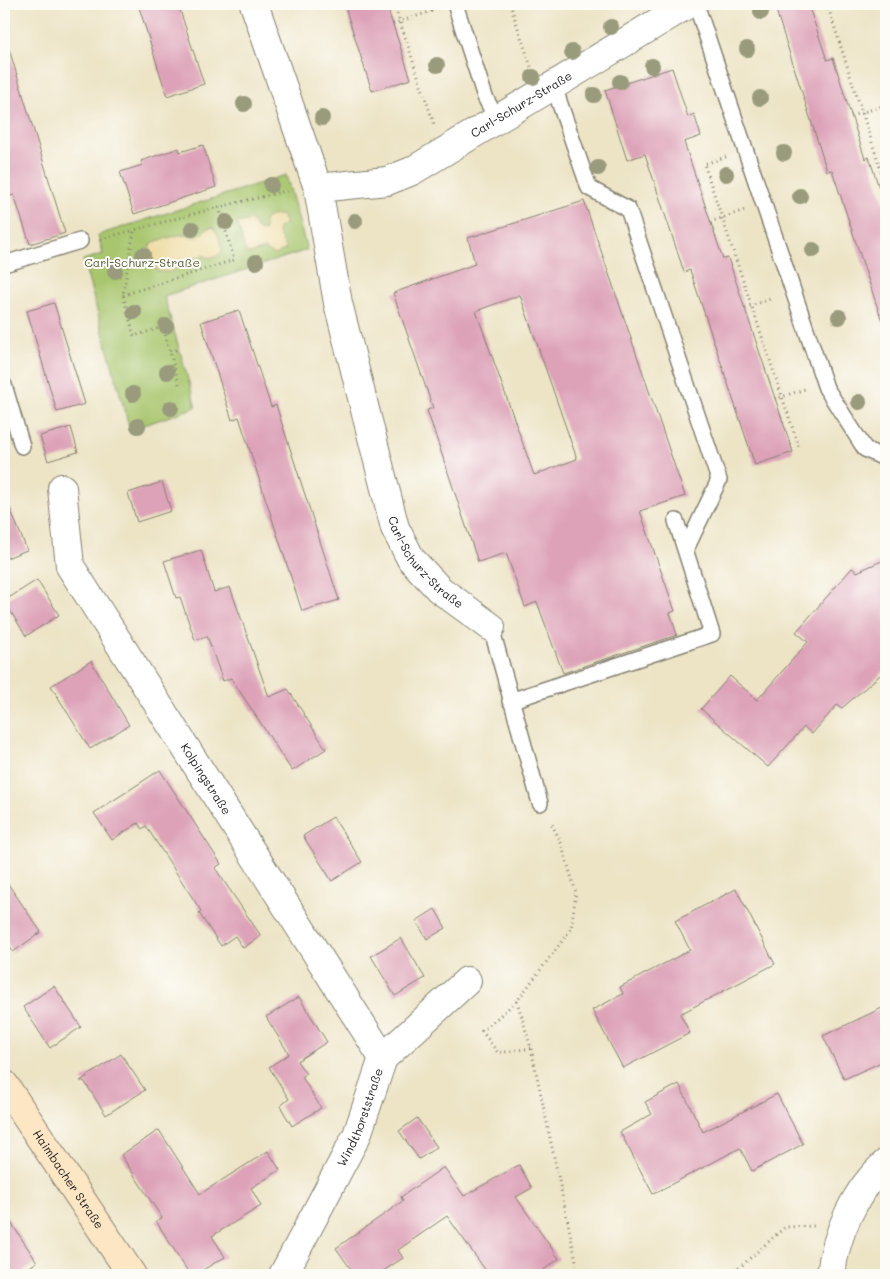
<svg xmlns="http://www.w3.org/2000/svg" width="890" height="1279" font-family="Mali,sans-serif">
<style>
.green{fill:#a8c66e;stroke:#627145}
.sand{fill:#eeda9e;stroke:#857b5d}
.building{fill:#dda2b8;fill-rule:evenodd}
.lines{fill:none;stroke-linecap:round;stroke-linejoin:round}
.lane-casing{stroke:#848071;stroke-width:18}
.street-casing{stroke:#848071;stroke-width:30}
.secondary-casing{stroke:#848071;stroke-width:30}
.path{stroke:#848071;stroke-width:3;stroke-dasharray:1 4;stroke-linecap:butt}
.lane{stroke:#fff;stroke-width:15}
.street{stroke:#fff;stroke-width:28}
.secondary{stroke:#fce6c4;stroke-width:28}
.tree{fill:#999b7b}
.labels{text-anchor:middle;stroke-width:4;stroke-linejoin:round;paint-order:stroke}
.street-label{font-size:12px;fill:#1c1c1c;stroke:#fdfcf7}
.park-label{font-size:12px;fill:#54603d;stroke:#fdfcf7}
</style>
<rect width="100%" height="100%" fill="#fdfcf7"/>
<filter id="ink" filterUnits="userSpaceOnUse"><feTurbulence type="fractalNoise" baseFrequency=".02" numOctaves="2"/><feDisplacementMap in="SourceGraphic" scale="10" xChannelSelector="R" yChannelSelector="G"/><feConvolveMatrix kernelMatrix="1 2 1 2 8 2 1 2 1" color-interpolation-filters="sRGB"/></filter>
<filter id="wash" filterUnits="userSpaceOnUse"><feTurbulence type="fractalNoise" baseFrequency=".0096" numOctaves="4" result="noise"/><feDisplacementMap in="SourceGraphic" scale="20" xChannelSelector="R" yChannelSelector="G"/><feGaussianBlur stdDeviation="1.12" result="paint"/><feColorMatrix in="noise" values="0 0 0 0 0 0 0 0 0 0 0 0 0 0 0 0 0 1.4 0 .05"/><feComposite in="paint" operator="in"/></filter>
<g filter="url(#wash)">
<rect width="100%" height="100%" fill="#ede4c6"/>
<path class="green" d="M286,175L307,250L164,296L196,407L130,430L83,260L103,254L98,235Z"/>
<path class="sand" d="M282,215L286,224L278,228C277,236 283,241 286,249L275,255L264,249L250,254L246,253L237,223L251,220L258,230L263,231L265,230L264,220L270,216Z
M212,227C219,233 220,242 222,251C216,259 210,259 202,255L170,272L157,271L149,248L153,242L179,235L198,237L206,229Z"/>
<g id="blocks">
<path class="building" d="M138,4H178L204,84L167,96Z
M344,4H386L411,79L372,91Z
M774,4H808L827,60L833,58L865,159L869,157L886,209V320L882,321L832,170L827,171Z
M4,49H9L65,233L30,244L14,195L4,198Z
M672,68L688,117L694,114L701,136L684,142L723,259L728,258L793,452L755,465L690,270L684,272L645,154L627,160L605,90Z
M203,145L216,187L134,214L120,172L143,165L141,161L179,148L180,152Z
M584,201L685,496L640,511L675,611L670,613L677,635L563,673L537,602L525,607L506,553L478,562L427,410L433,408L393,293L475,264L468,238ZM520,295L577,459L534,475L476,311Z
M54,303L85,404L57,412L27,311Z
M239,310L271,407L276,405L339,600L302,611L239,417L232,420L201,322Z
M71,427L78,452L48,461L40,436Z
M162,482L171,511L137,522L128,493Z
M4,494L27,550L4,559Z
M201,550L214,592L230,587L269,697L288,689L326,749L292,771L231,678L223,681L207,636L195,640L180,597L176,598L164,561Z
M886,559V670L842,708L837,705L812,734L804,727L768,767L701,709L730,676L757,700L808,642L796,632L852,568L857,572Z
M37,580L59,615L26,636L4,601Z
M91,661L129,725L90,749L51,686Z
M160,770L221,864L215,868L261,936L243,948L235,936L221,946L199,913L201,911L146,826L142,829L138,823L112,840L94,813Z
M333,817L362,862L332,881L303,836Z
M4,878L41,932L13,952L4,938Z
M736,889L775,964L680,1014L690,1033L623,1068L592,1010L623,994L620,987L690,950L675,921Z
M435,909L446,928L427,939L416,921Z
M401,938L425,978L395,996L371,956Z
M54,986L81,1027L50,1048L23,1007Z
M299,997L327,1042L297,1061L306,1074L302,1077L321,1108L292,1126L280,1106L289,1099L269,1067L289,1054L266,1017Z
M886,1006V1060L844,1079L823,1036Z
M121,1054L145,1090L106,1115L84,1081H80Z
M679,1084L703,1132L777,1094L803,1144L752,1171L740,1148L653,1194L620,1132L652,1114L645,1102Z
M417,1118L437,1147L419,1159L399,1131Z
M159,1130L200,1194L268,1151L280,1170L251,1188L261,1206L212,1236L225,1257L194,1275H190L156,1221L162,1218L121,1155Z
M519,1165L532,1188L516,1197L559,1259L536,1275H489L447,1216L398,1250L403,1258L377,1275H355L336,1248L403,1201L401,1197L444,1167L464,1196Z
M4,1212L37,1262L18,1275H4Z"/>
</g>
</g>
<g filter="url(#ink)">
<use href="#blocks" fill-opacity="0" stroke="#848071" stroke-width="1"/>
<g class="lines">
<g class="lane-casing">
<path id="lane" d="M455,4L485,97L496,118
M696,4L826,388L865,449L886,459
M553,84L589,188L628,209L719,480L686,549
M4,264L80,241
M4,385L22,446
M491,627L540,803
M510,701L712,634L676,521"/>
</g>
<g class="street-casing">
<g id="street">
<path id="s1" d="M254,4L318,188L387,181L412,171L688,4"/>
<path id="s2" d="M318,188L338,303L395,528L411,559L439,589L491,627"/>
<path id="s3" d="M62,488L70,566L383,1058"/>
<path id="s4" d="M283,1275L357,1135L383,1058L467,981"/>
<path d="M831,1275C835,1235 855,1190 886,1163"/>
</g>
</g>
<g class="secondary-casing">
<g id="secondary">
<path id="s5" d="M4,1084L132,1275"/>
</g>
</g>
<path class="path" d="M394,4L435,127
M510,4L531,67
M827,4L886,186
M393,24L435,10
M851,116L886,105
M726,157L704,164L799,447
M884,204L886,203
M710,222L745,210
M101,239L134,230
M123,295L234,260L219,207
M745,308L773,298
M170,351L179,349
M179,384L163,327L134,336L123,295L134,230L219,207L290,190
M775,399L805,389
M517,1001L531,1048L579,1275
M531,1048L498,1053L482,1031L517,1001L571,929L576,892L560,840L550,821
M731,1275L785,1227L814,1226"/>
<use href="#lane" class="lane"/>
<use href="#street" class="street"/>
<use href="#secondary" class="secondary"/>
</g>
<g class="tree">
<circle cx="761" cy="12" r="8"/>
<circle cx="611" cy="27" r="8"/>
<circle cx="747" cy="49" r="8"/>
<circle cx="572" cy="52" r="8"/>
<circle cx="437" cy="65" r="8"/>
<circle cx="652" cy="66" r="8"/>
<circle cx="533" cy="77" r="8"/>
<circle cx="620" cy="82" r="8"/>
<circle cx="594" cy="95" r="8"/>
<circle cx="760" cy="98" r="8"/>
<circle cx="244" cy="104" r="8"/>
<circle cx="322" cy="118" r="8"/>
<circle cx="784" cy="153" r="8"/>
<circle cx="598" cy="168" r="8"/>
<circle cx="726" cy="174" r="8"/>
<circle cx="271" cy="185" r="8"/>
<circle cx="800" cy="196" r="8"/>
<circle cx="355" cy="221" r="8"/>
<circle cx="226" cy="222" r="8"/>
<circle cx="192" cy="229" r="8"/>
<circle cx="813" cy="250" r="8"/>
<circle cx="143" cy="255" r="8"/>
<circle cx="256" cy="262" r="8"/>
<circle cx="115" cy="271" r="8"/>
<circle cx="134" cy="312" r="8"/>
<circle cx="839" cy="317" r="8"/>
<circle cx="166" cy="326" r="8"/>
<circle cx="167" cy="372" r="8"/>
<circle cx="133" cy="394" r="8"/>
<circle cx="859" cy="402" r="8"/>
<circle cx="171" cy="408" r="8"/>
<circle cx="138" cy="426" r="8"/>
</g>
</g>
<g class="labels">
<g class="street-label">
<text dy="4" stroke="none"><textPath href="#s1" startOffset="419">Carl-Schurz-Straße</textPath></text>
<text dy="4" stroke="none"><textPath href="#s2" startOffset="395">Carl-Schurz-Straße</textPath></text>
<text dy="4" stroke="none"><textPath href="#s3" startOffset="331">Kolpingstraße</textPath></text>
<text dy="4" stroke="none"><textPath href="#s4" startOffset="176">Windthorststraße</textPath></text>
<text dy="4" stroke="none"><textPath href="#s5" startOffset="115">Haimbacher Straße</textPath></text>
</g>
<g class="park-label">
<text x="142" y="267">Carl-Schurz-Straße</text>
</g>
</g>
<rect width="890" height="1279" fill="none" stroke="#fdfcf7" stroke-width="20"/>
</svg>
